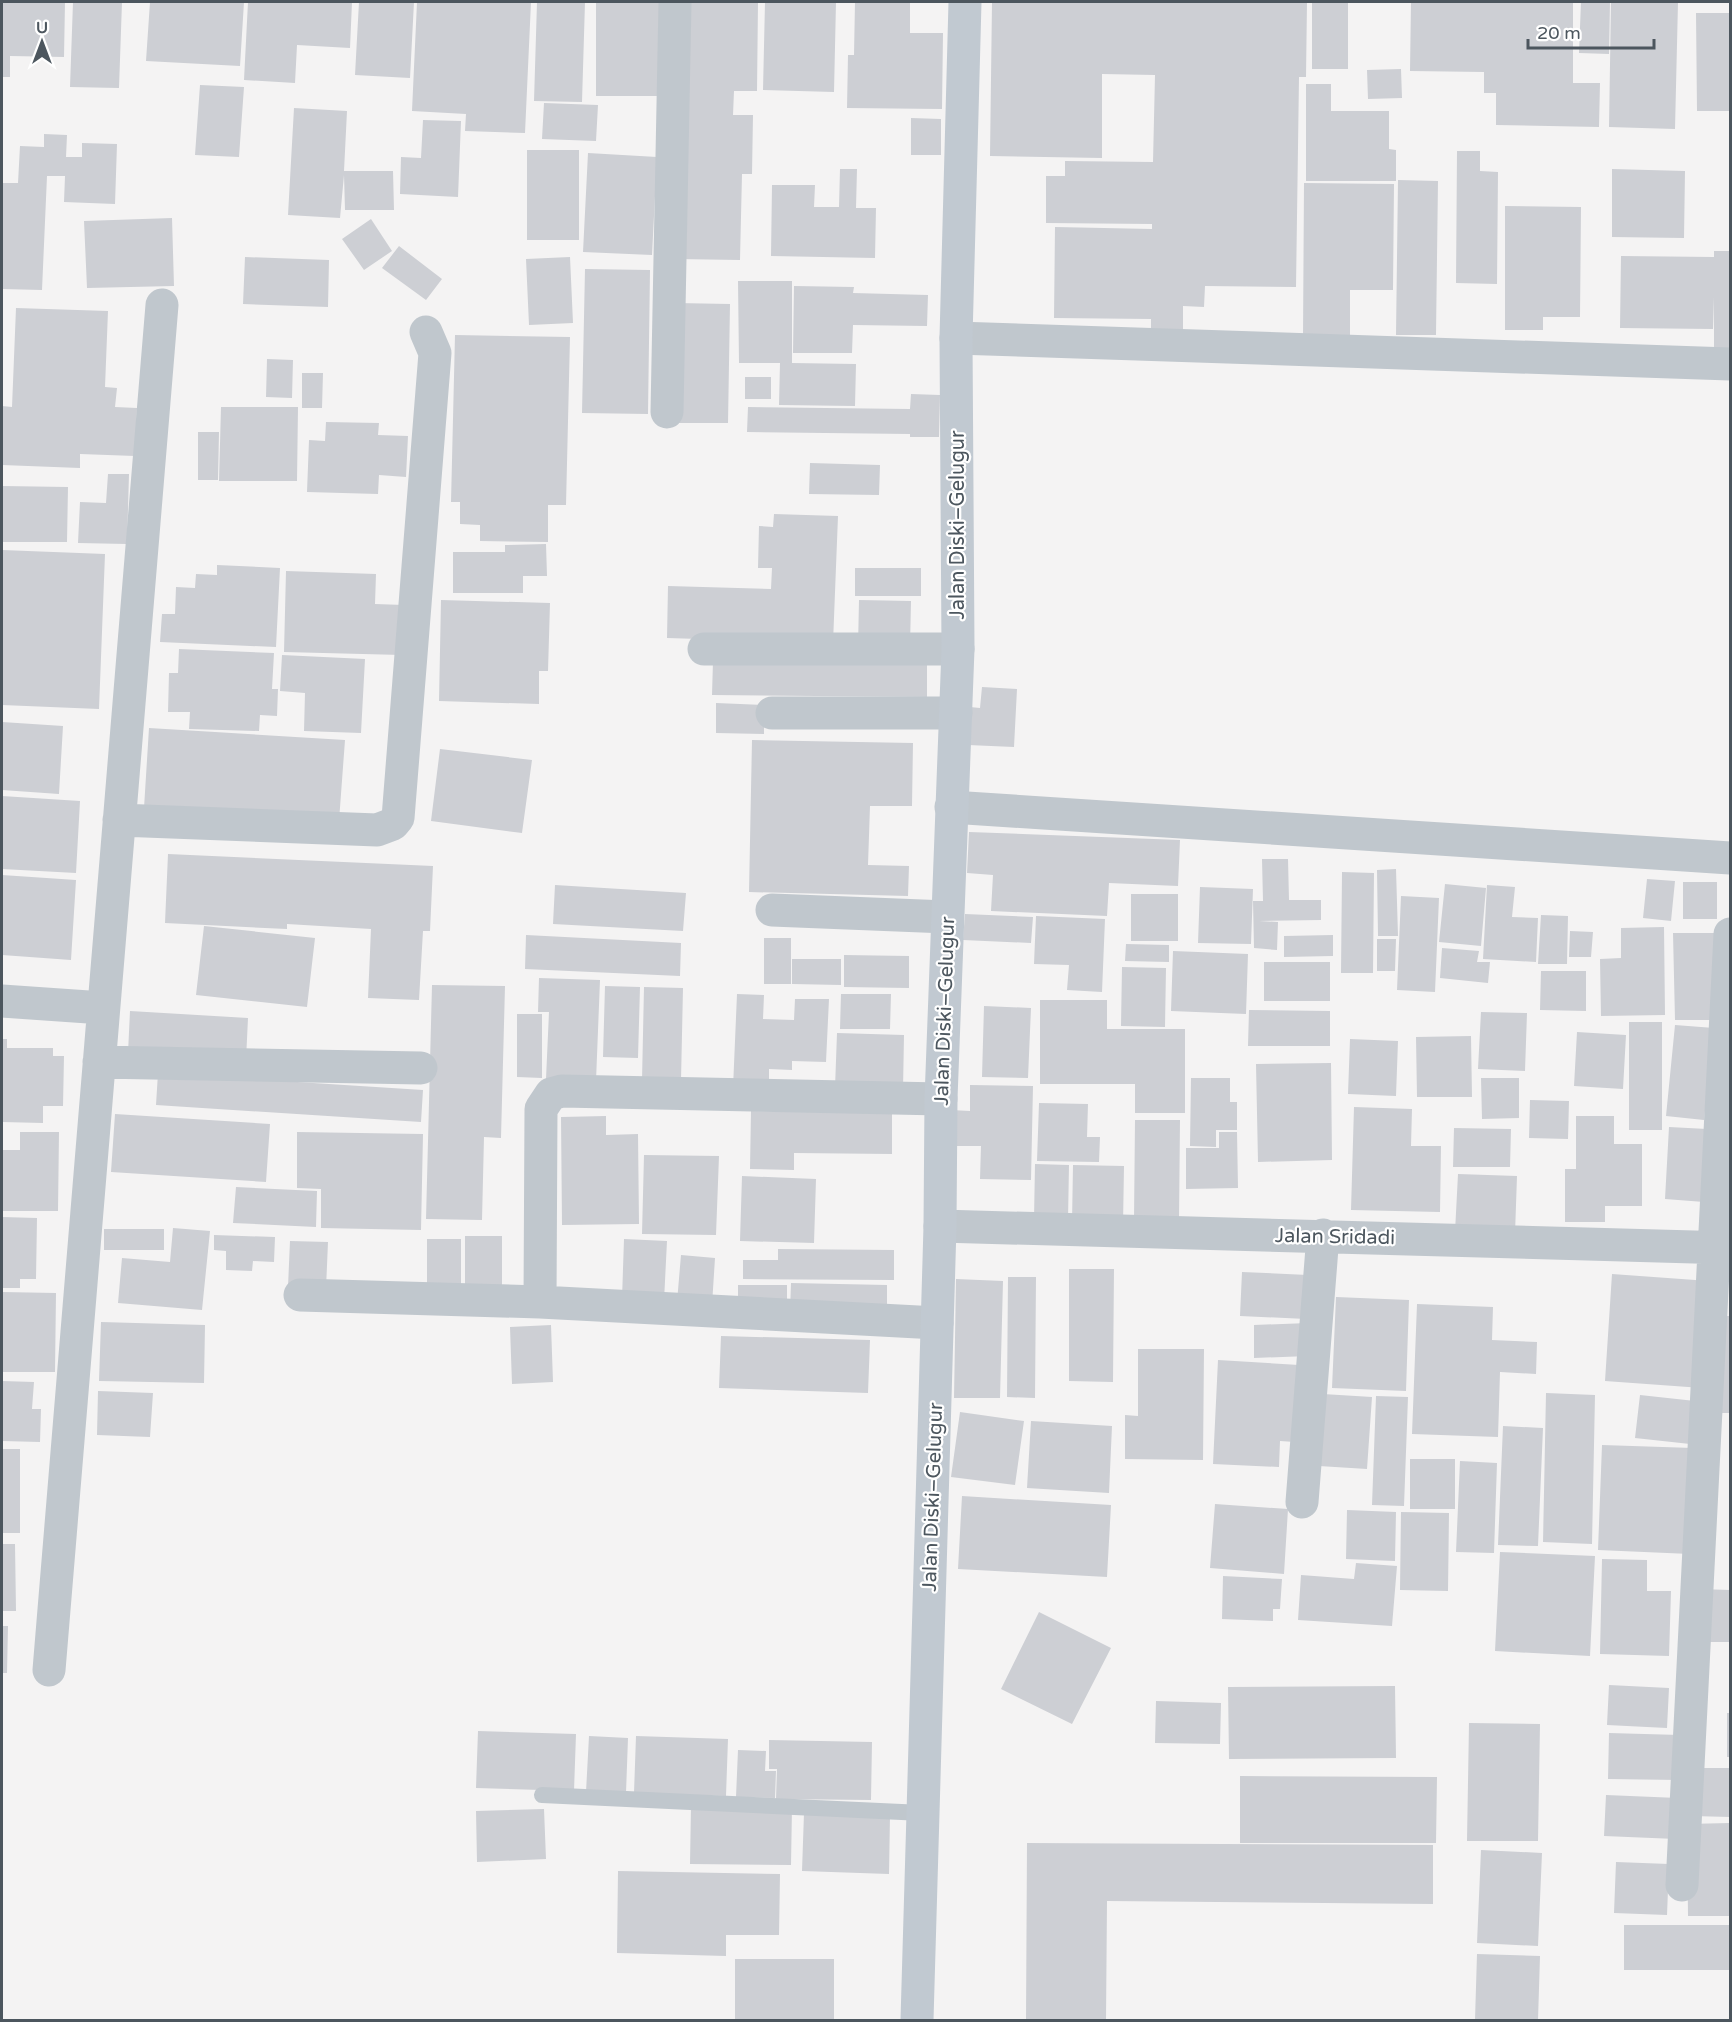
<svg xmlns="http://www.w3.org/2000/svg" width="1732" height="2022" font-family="'Varela Round',sans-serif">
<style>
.building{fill:#cdcfd4}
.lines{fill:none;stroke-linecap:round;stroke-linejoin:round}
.lane{stroke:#c0c7cd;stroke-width:16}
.street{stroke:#c0c7cd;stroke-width:33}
.secondary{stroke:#c1c9d1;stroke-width:33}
.labels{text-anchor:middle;stroke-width:4.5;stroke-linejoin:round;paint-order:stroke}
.street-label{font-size:20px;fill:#4c565e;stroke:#fff}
</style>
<rect width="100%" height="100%" fill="#f4f3f3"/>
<path class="building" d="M2,2H65L64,57L10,56V77H2Z
M73,2H122L119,88L70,87Z
M150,2H244L240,66L146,61Z
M248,2H352L350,48L297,45L295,83L244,80Z
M359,2H414L410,78L355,75Z
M417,2H531L525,133L465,131L466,114L412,111Z
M537,2H585L582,102L534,101Z
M596,2H661V96H596Z
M680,2H758L757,91H734L733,115H753L752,174H742L740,260L677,259Z
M765,2H836L834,92L763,90Z
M855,2H910V33H943L942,109L847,108L848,55H854Z
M992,2H1307L1306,77H1299L1296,287L1205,286L1204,307L1183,306V330L1151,329V319L1054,318L1055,227L1152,229V224L1046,223V176H1065V161L1153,162L1155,75L1102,74V158L990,156Z
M1312,2H1348V69H1312Z
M1411,2H1573V83H1600L1599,127L1496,125V93H1484V72L1410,71Z
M1581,2H1610L1609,54L1579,53Z
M1611,2H1678L1675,129L1609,127Z
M1696,13H1730V111H1697Z
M1401,69L1402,98L1368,99L1367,70Z
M1306,84H1331V111H1389V149L1396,150V181H1306Z
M200,85L244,87L239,157L195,155Z
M544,103L598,105L596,141L542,139Z
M294,108L347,111L344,171H393L394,210H345L344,175L340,218L288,215Z
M911,118L941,119V155H911Z
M423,120L461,121L458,197L400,194L401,157L421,158Z
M44,134L67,135L66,157H82V143L117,144L115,204L64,202L65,176H47L42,290L2,289V183H18L20,146L44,147Z
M527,150H579V240H527Z
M1457,151H1480V171L1498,172L1497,284L1456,283Z
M588,153L657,157L652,255L583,252Z
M840,169H857L856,208H876L875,258L771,256L772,185H815L814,207H839Z
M1612,169L1685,171L1684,238L1612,237Z
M1398,180L1438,181L1436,335H1396Z
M1304,183L1394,184L1393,290H1350V339L1303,338Z
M1505,206L1581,207L1580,317H1543V330H1505Z
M172,218L174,286L87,288L84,221Z
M371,219L392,251L364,270L342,239Z
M399,246L442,279L426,300L382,268Z
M1714,251H1730V353H1714V297L1713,329L1620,328L1621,256L1714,257Z
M245,257L329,260L328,307L243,304Z
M570,257L573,323L529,325L526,259Z
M585,269L650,270L648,414L582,413Z
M738,281H792V363L856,364L855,406L779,405L780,363H739Z
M794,286L854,287L853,293L928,295L927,326L853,325L852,353H793Z
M676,303L730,304L728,423H674Z
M16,308L108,311L105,387L117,388L115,407L137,408L135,456L80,454V468L2,465V406L12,407Z
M455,335L570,337L566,505H548V542L480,541V525L460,524V502H451Z
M267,359L293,360L292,398L266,397Z
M302,373H323L322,408H302Z
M745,377H771V399H745Z
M911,394L940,395L939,437H910V434L747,432L748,407L910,409Z
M221,407H298L297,481H219Z
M326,422L379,423L378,435L408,436L406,477L379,475L378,494L307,492L309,440L325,441Z
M198,432H219L218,480H198Z
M810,463L880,465L879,495L809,494Z
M108,474H129L127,544L78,543L80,502L106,503Z
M2,486L68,487L67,542H2Z
M774,514L838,516L833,643L667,638L668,586L771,589L772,568H758L759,526L773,527Z
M546,544L547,576H523V593H453V552H505V545Z
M2,550L105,554L99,709L2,705Z
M217,565L280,568L276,647L160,642L162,614H175L176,587L195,588L196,574L217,575Z
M855,568H921V596H855Z
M286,571L376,574L375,604L404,605L402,655L284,652Z
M441,600L550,603L548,671H539V704L439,701Z
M859,600L911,601L910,647H858Z
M179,649L274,653L272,689H278L277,716L260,715L259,731L189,729L190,712H168L169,673H178Z
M282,655L365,659L361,733L304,731L305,693L280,691Z
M713,661L927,662V697L712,695Z
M982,687L1017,689L1014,747L968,745L970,707L980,708Z
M716,703L764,705V734L716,733Z
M2,722L63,726L59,794L2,790Z
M149,728L345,740L339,821L144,808Z
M752,740L913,743L912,806H870L868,865L909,866L908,896L749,892Z
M440,749L532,760L522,833L431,821Z
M2,796L80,801L76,873L2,869Z
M969,832L1180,840L1178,886L1109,883L1107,916L991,911L993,875L967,873Z
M168,854L433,866L430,931H423L419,1000L368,998L371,929L287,924V929L165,923Z
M1262,859H1288L1289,900H1321V920L1259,921L1278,922L1277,950L1254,948L1253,901H1263Z
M1396,869L1398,936H1378L1377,870Z
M1342,872L1374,873L1373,973H1341Z
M2,875L76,880L71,960L2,955Z
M1647,879L1675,881L1671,921L1643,918Z
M1683,882H1717V919H1683Z
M1445,884L1486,888L1481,946L1439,942Z
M555,885L686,893L683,931L553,924Z
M1487,885L1515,887L1512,917L1538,918L1536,962L1483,959Z
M1200,887L1253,889L1251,944L1198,943Z
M1131,894H1178V941H1131Z
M1401,896L1439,898L1435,992L1397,990Z
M965,914L1033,917L1031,943L963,940Z
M1541,915L1568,916L1567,964H1538Z
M1036,916L1105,919L1102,992L1067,990L1069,965L1034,964Z
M204,926L315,938L307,1007L196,995Z
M1664,927L1665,1015L1601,1016L1600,959L1621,958V928Z
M1570,931L1593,932L1591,957H1569Z
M1673,933H1723L1722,1020H1675Z
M526,935L681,943L680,976L525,969Z
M1333,935V956L1284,957V936Z
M764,938H791V984H764Z
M1377,939H1396L1395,971H1377Z
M1126,944L1169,945V962L1125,961Z
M1442,948L1479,951L1477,962H1490L1488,983L1440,978Z
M1173,951L1248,954L1246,1014L1171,1011Z
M844,955L909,956V988L844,987Z
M792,959H841V985L792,984Z
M1264,962H1330V1001H1264Z
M1122,967L1166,968L1165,1027L1121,1026Z
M1541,971H1586V1011L1540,1010Z
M539,978L600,980L596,1081L546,1079L549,1012H538Z
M432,985L505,986L501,1138L484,1137L482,1220L426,1219Z
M605,986L640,987L638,1058L603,1057Z
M644,987L683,988L681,1081H642Z
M737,994L764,995L763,1019L794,1020L795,999H829L826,1062L792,1061V1070L769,1069V1090L733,1088Z
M841,994H891L890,1029H840Z
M1040,1000H1107V1029H1185V1113H1135V1084H1040Z
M984,1006L1031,1008L1028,1078L982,1077Z
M1249,1010L1330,1011V1046H1248Z
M130,1011L248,1018L246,1060L128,1053Z
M1481,1012L1527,1013L1525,1071L1478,1069Z
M517,1014H542V1078L517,1077Z
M1629,1022H1662V1130H1629Z
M1675,1025L1714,1028L1704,1120L1666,1116Z
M1577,1032L1626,1035L1623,1089L1574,1086Z
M837,1033L904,1035L903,1090L835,1088Z
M1471,1036L1472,1097H1417L1416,1037Z
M2,1039H7V1048H53V1056H64L63,1106H43V1123L2,1122Z
M1350,1039L1398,1041L1396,1096L1348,1094Z
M1331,1063L1332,1160L1258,1162L1256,1064Z
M158,1073L423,1090L421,1122L156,1105Z
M1191,1078H1230V1102H1237V1130H1216V1147L1190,1146Z
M1481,1078H1519V1118L1482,1119Z
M970,1085L1033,1086L1031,1180L980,1179L981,1146H950L951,1110L970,1111Z
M1530,1100L1569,1101L1568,1139L1529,1138Z
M1039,1103L1088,1104L1087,1137H1100L1099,1162L1037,1161Z
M1354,1107L1412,1109L1411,1146H1441L1440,1212L1351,1210Z
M751,1111L892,1113V1154L794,1153V1170L750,1169Z
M115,1114L270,1124L266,1182L111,1172Z
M606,1116V1135L638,1134L639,1224L562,1225L561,1117Z
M1576,1116H1614V1144H1642V1206H1605V1222H1565V1169H1576Z
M1135,1120H1180L1179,1220H1134Z
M1669,1127L1707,1129L1704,1202L1665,1199Z
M1454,1128L1511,1129L1510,1167H1453Z
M20,1132H59L58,1211H2V1150H20Z
M297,1132L423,1134L421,1230L321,1228V1189L297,1188Z
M1219,1132H1237L1238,1188L1186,1189V1148H1219Z
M644,1155L719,1156L716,1235L642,1234Z
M1035,1164L1069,1165L1068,1220L1034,1219Z
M1073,1165L1124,1166L1123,1225L1072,1223Z
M1458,1174L1517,1176L1515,1234L1455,1232Z
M742,1176L816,1179L814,1243L740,1241Z
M236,1187L317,1191L316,1227L233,1223Z
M2,1217L37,1218L36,1279H20V1288H2Z
M173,1228L210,1231L202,1310L118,1303L122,1258L170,1262Z
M104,1229H164V1250H104Z
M214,1235L275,1237L274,1262L253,1261L252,1271L226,1270V1251L214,1250Z
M465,1236H502V1299H465Z
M427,1239H461V1296H427Z
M624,1239L667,1241L664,1301L622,1299Z
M290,1241L328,1242L326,1289L288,1287Z
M778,1249L894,1250V1280L743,1279V1260H778Z
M681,1255L715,1258L712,1305L677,1302Z
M1069,1269H1114L1113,1382L1069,1381Z
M1242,1272L1308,1275L1306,1319L1240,1316Z
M1612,1274L1709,1281L1702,1388L1605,1381Z
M1008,1277H1036L1035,1398L1007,1397Z
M956,1279L1003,1281L1000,1398H954Z
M791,1283L887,1285V1314L790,1312Z
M738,1285H787V1311H738Z
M2,1292L56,1293L55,1372H2Z
M1336,1297L1409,1300L1406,1391L1332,1388Z
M1417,1304L1493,1307L1492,1340L1537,1342L1536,1374L1500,1372L1498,1437L1412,1434Z
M1721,1316H1730V1413H1721Z
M101,1322L205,1325L204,1383L99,1381Z
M1308,1323V1356L1254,1358V1325Z
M551,1325L553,1382L512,1384L510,1327Z
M721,1336L870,1340L868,1393L719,1388Z
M1138,1349H1204L1203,1460L1125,1459V1415L1138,1416Z
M1218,1360L1299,1365L1295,1442L1280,1441L1279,1467L1213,1464Z
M2,1381L34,1382L32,1409H41L40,1442L2,1441Z
M98,1391L153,1393L150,1437L97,1435Z
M1546,1393L1595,1395L1592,1544L1543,1542Z
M1323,1394L1372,1397L1367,1469L1319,1466Z
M1640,1395L1695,1401L1690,1444L1635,1438Z
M1376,1396L1408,1397L1404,1506L1372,1505Z
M960,1412L1024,1421L1015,1485L951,1477Z
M1031,1421L1112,1426L1109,1493L1027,1488Z
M1503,1426L1543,1428L1538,1546L1498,1545Z
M1602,1445L1693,1448L1690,1554L1598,1550Z
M2,1449H20V1533H2Z
M1410,1459H1455V1509H1410Z
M1460,1461L1497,1463L1494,1553L1456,1552Z
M962,1496L1111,1505L1107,1577L958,1569Z
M1215,1504L1288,1509L1284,1574L1210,1568Z
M1347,1510L1396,1512L1395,1561L1346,1559Z
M1401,1512L1449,1513L1448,1591L1400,1590Z
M2,1544H15L16,1611H2Z
M1500,1552L1595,1556L1590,1656L1495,1651Z
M1602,1559L1647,1560V1591H1671L1669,1656L1600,1654Z
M1356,1563L1397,1566L1392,1626L1298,1620L1301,1575L1354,1579Z
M1223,1576L1282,1579L1280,1609H1273V1621L1222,1619Z
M1699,1589L1730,1590V1642H1698Z
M1039,1612L1111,1648L1072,1724L1001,1689Z
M2,1626H8L7,1673H2Z
M1609,1685L1669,1688L1667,1728L1607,1725Z
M1395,1686L1396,1758L1229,1759L1228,1687Z
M1156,1701L1221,1703L1220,1744L1155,1743Z
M1727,1713H1730V1757H1727Z
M1469,1723L1540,1724L1538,1841H1467Z
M478,1731L576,1734L574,1791L476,1788Z
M1609,1733L1680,1735L1679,1780L1608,1779Z
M589,1736L628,1738L626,1793L586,1792Z
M636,1736L728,1739L726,1796L634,1793Z
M769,1740L872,1742L871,1800L776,1799L777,1769H769Z
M738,1750L766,1751L765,1771H776L775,1798L736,1797Z
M1693,1768H1730V1817L1692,1816Z
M1240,1776L1437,1777L1436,1843H1240Z
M1606,1795L1678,1798L1676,1839L1604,1836Z
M691,1806L792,1807L791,1865L690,1864Z
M544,1809L546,1859L477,1862L476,1811Z
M804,1813L890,1815L889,1874L802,1871Z
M1730,1823V1916H1688L1687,1824Z
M1027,1843L1433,1845V1904L1107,1901L1106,2020H1026Z
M1481,1850L1542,1853L1538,1946L1477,1943Z
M1616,1862L1669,1864L1667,1915L1614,1913Z
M618,1871L780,1874L779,1935H726V1956L617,1953Z
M1624,1925H1730V1970H1624Z
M1477,1954L1540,1956L1538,2020H1475Z
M735,1959H834V2020H735Z"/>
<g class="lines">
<path class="lane" d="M542,1795L923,1813"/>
<path class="street" d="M956,338L1730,364
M667,412L675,2
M704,649H958
M772,713H956
M951,807L1730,858
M119,820L377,830L393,824L398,818L435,353L426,332
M772,910L947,917
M2,1001L103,1008
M99,1062L421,1068
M940,1226L1730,1248
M300,1295L540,1302L937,1323
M540,1302L541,1109L551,1094L562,1091L941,1099
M1302,1502L1323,1235
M49,1670L162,305
M1682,1885L1730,934"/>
<path class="secondary" d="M917,2020L940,1226L941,1099L958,649L956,338L965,2"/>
</g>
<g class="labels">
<g class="street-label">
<text transform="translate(957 525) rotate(-90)" y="7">Jalan Diski–Gelugur</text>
<text transform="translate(944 1011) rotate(-88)" y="7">Jalan Diski–Gelugur</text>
<text transform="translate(1335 1236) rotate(1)" y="7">Jalan Sridadi</text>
<text transform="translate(932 1497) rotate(-88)" y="7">Jalan Diski–Gelugur</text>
</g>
</g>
<rect width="1732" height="2022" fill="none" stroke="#4c565e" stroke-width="6"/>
<g transform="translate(42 42)" stroke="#ffffff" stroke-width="4.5" paint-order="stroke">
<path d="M0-4.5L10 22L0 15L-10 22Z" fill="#4c565e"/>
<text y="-9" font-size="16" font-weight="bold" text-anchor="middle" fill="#4c565e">U</text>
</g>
<path d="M1528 39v9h126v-9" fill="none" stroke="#4c565e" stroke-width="3"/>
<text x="1537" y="39" font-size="18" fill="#4c565e" stroke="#ffffff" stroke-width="4.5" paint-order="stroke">20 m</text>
</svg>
